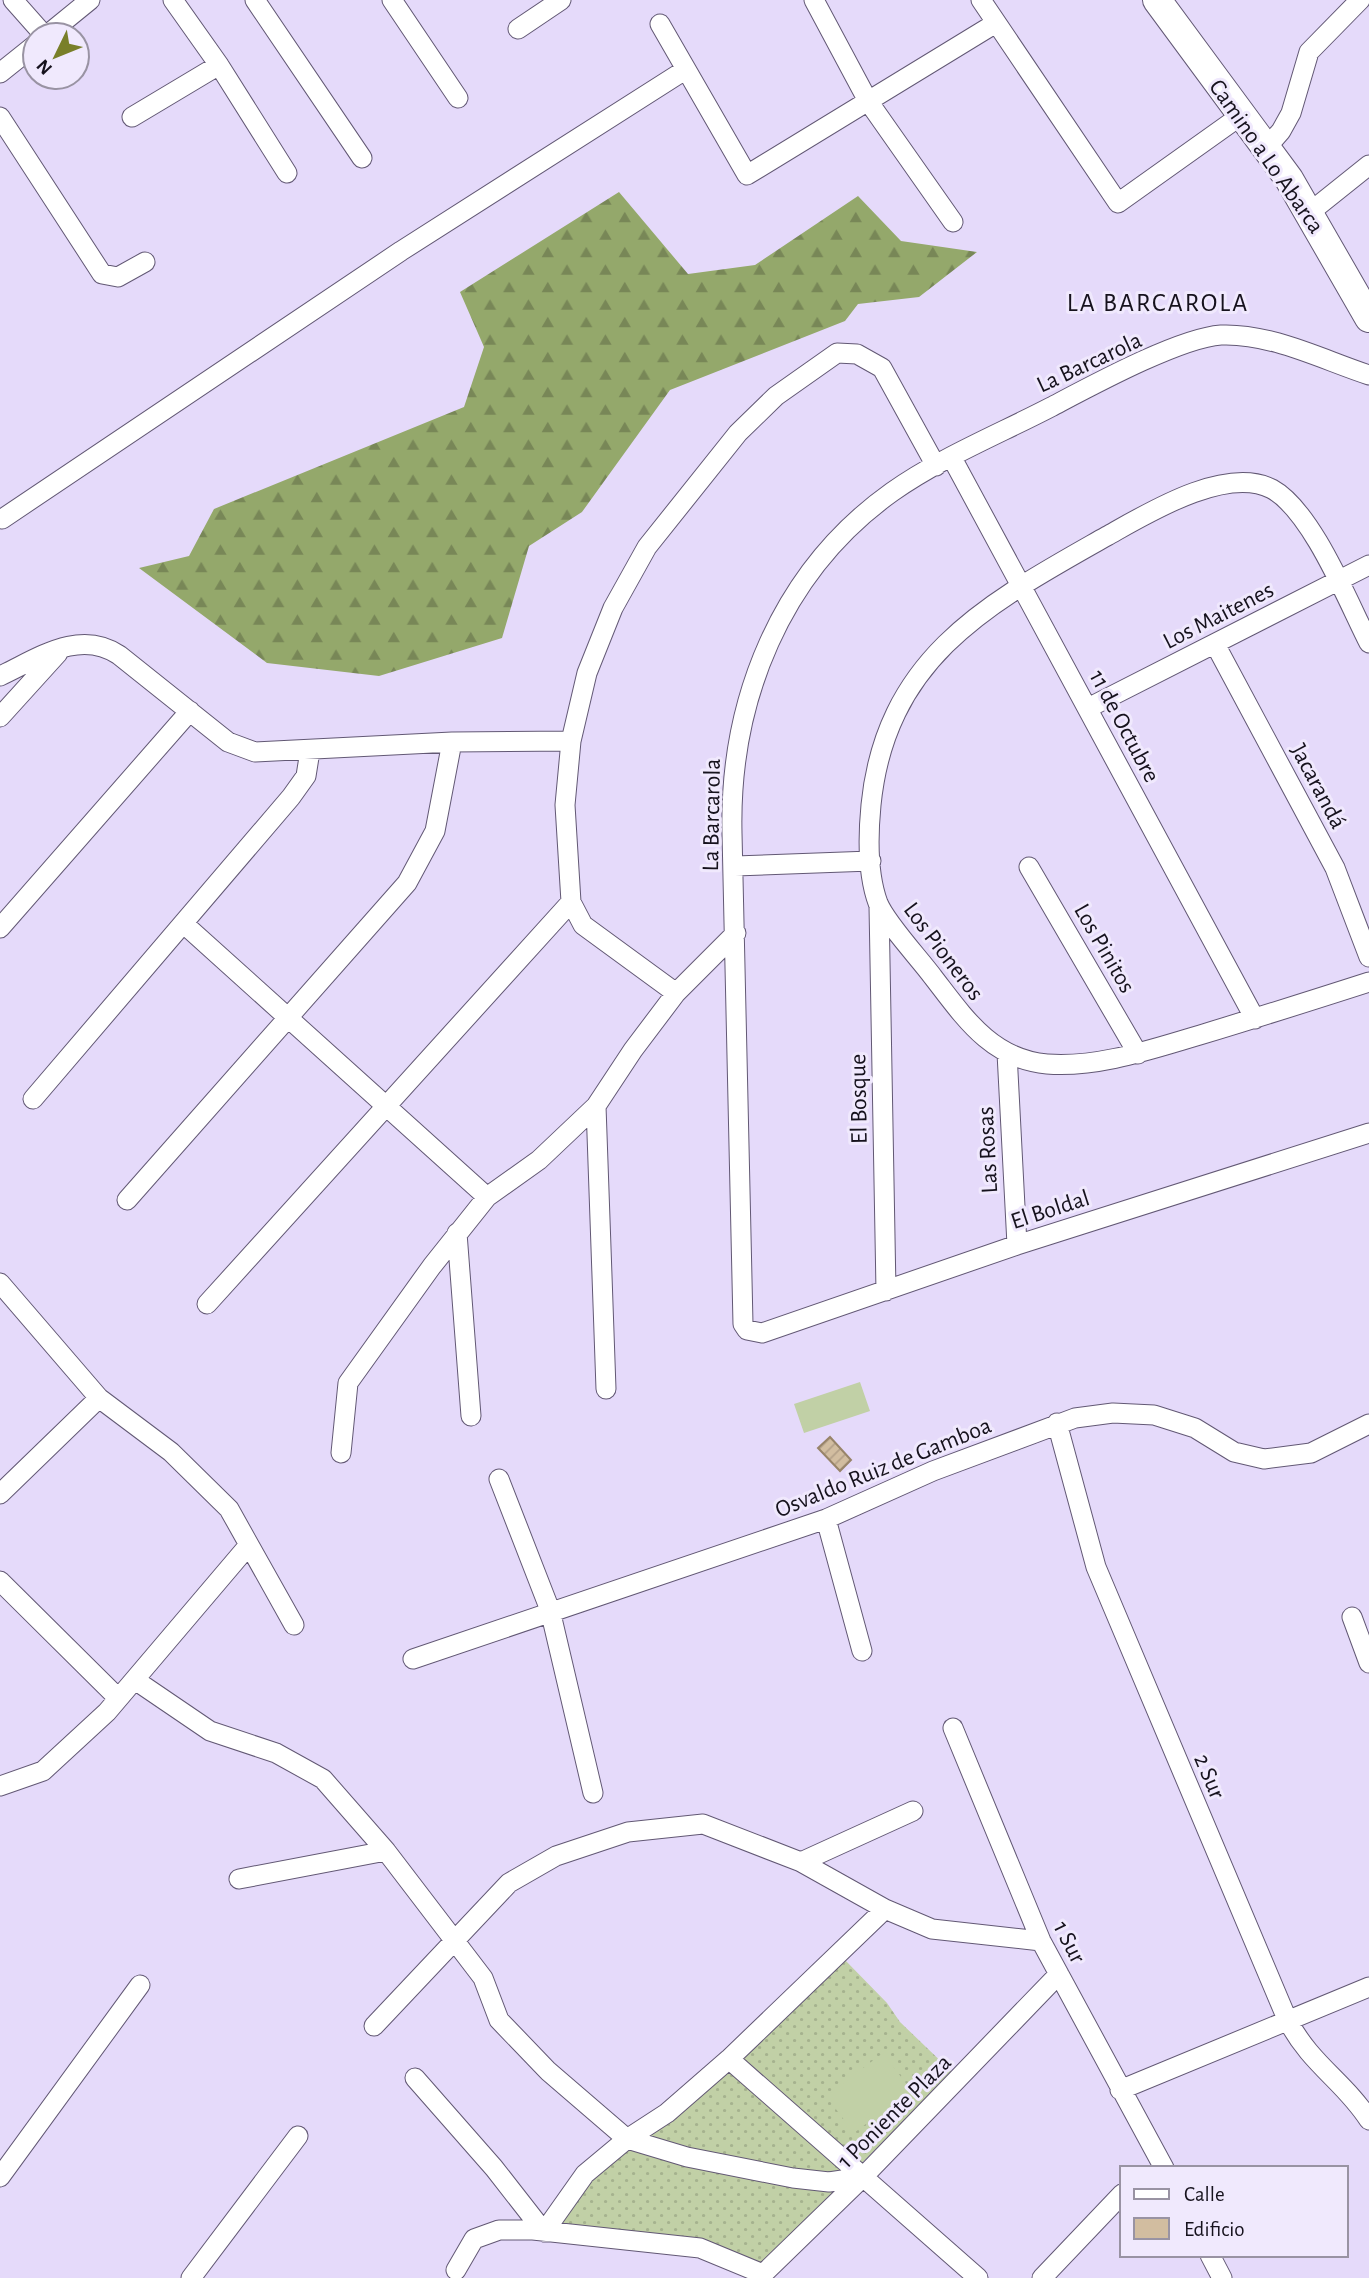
<svg xmlns="http://www.w3.org/2000/svg" width="1369" height="2278" font-family="'Alegreya Sans',sans-serif">
<style>
.grass{fill:url(#grass-dots)}
.forest{fill:url(#forest-firs)}
.pitch{fill:#c1d0a6}
.building{fill:url(#building-hatch);stroke:#988469;stroke-width:2}
.lines{fill:none;stroke-linecap:round;stroke-linejoin:round}
.street-casing{stroke:#625874;stroke-width:21}
.secondary-casing{stroke:#625874;stroke-width:30}
.street{stroke:#fff;stroke-width:19}
.secondary{stroke:#fff;stroke-width:28}
.labels{text-anchor:middle;stroke-width:6;stroke-linejoin:round;paint-order:stroke}
.street-label{font-size:24px;fill:#16121d;stroke:#f0e9fd}
.neighbourhood-label{font-size:26px;letter-spacing:2px;fill:#16121d;stroke:#f0e9fd}
</style>
<defs>
<pattern id="grass-dots" width="8" height="8" patternUnits="userSpaceOnUse" patternTransform="scale(1.75)"><rect width="8" height="8" fill="#c1d0a6"/><path d="M2 2h.1M6 6h.1" fill="none" stroke="#a5b28e" stroke-width="1.8" stroke-linecap="round"/></pattern>
<pattern id="forest-firs" width="22" height="20" patternUnits="userSpaceOnUse" patternTransform="scale(1.75)"><rect width="22" height="20" fill="#94a86b"/><path d="M5 1l3.5 6h-7zM16 11l3.5 6h-7z" fill="#788757"/></pattern>
<pattern id="building-hatch" width="6" height="6" patternUnits="userSpaceOnUse" patternTransform="scale(1.75)"><rect width="6" height="6" fill="#d2bda0"/><path d="M-1 1l2-2M0 6l6-6M5 7l2-2" fill="none" stroke="#b4a189"/></pattern>
</defs>
<rect width="100%" height="100%" fill="#e5dafa"/>
<path class="grass" d="M844,1959L887,2003L900,2022L952,2072L762,2264L558,2223L575,2195Z"/>
<path class="forest" d="M619,192L688,274L755,265L858,196L901,241L977,252L919,297L858,304L845,321L670,390L582,512L529,546L502,638L379,676L267,663L139,568L189,556L214,509L464,407L484,347L460,292Z"/>
<path class="pitch" d="M860,1382L870,1411L804,1433L794,1404Z
M883,2053L911,2090L854,2133L826,2096Z"/>
<path class="building" d="M830,1437L851,1460L840,1471L818,1448Z"/>
<g class="lines">
<g class="street-casing">
<path id="street" d="M13,0L44,35
M173,0L219,65L287,173
M255,0L362,158
M392,0L458,98
M814,0L868,101L953,222
M981,0L1118,203L1243,114
M660,24L747,175L996,23
M518,29L561,0
M47,35L90,0
M0,73L35,45
M0,117L102,274L118,277L145,262
M132,117L219,65
M1267,147L1281,131L1291,113L1309,52L1360,0
M1309,213L1369,165
M1369,375C1323,360 1271,333 1221,335C1179,338 1091,386 1051,407C999,434 940,458 892,492C781,571 729,700 732,833L743,1324L747,1330L762,1333L1017,1245L1369,1133
M952,458L1255,1019
M2,519L401,251L685,70
M1369,643C1348,602 1312,511 1272,489C1226,465 1148,513 1107,536C991,602 886,655 871,805C868,836 867,873 878,903C886,923 919,958 933,977C964,1017 991,1059 1047,1064C1098,1068 1152,1049 1200,1035C1256,1018 1313,1000 1369,982
M1215,644L1335,868L1369,957
M0,676C37,659 79,628 119,655L228,742L255,752L452,742L571,741
M1088,708L1369,565
M0,717L58,653
M735,866L871,861
M1029,867L1138,1054
M879,906L886,1291
M184,924L487,1197
M0,928L190,711
M676,993L583,925L571,902L565,805L571,741L587,673L613,608L647,547L738,433L776,396L837,353L857,354L882,368L936,466
M1007,1053L1017,1245
M33,1099L291,797L306,776L310,751
M596,1106L606,1389
M127,1200L407,883L435,831L452,742
M457,1233L471,1416
M0,1283L99,1398L171,1452L229,1509L294,1625
M207,1304L571,902
M1057,1423L1096,1567L1287,2019C1310,2064 1345,2082 1369,2120
M341,1453L348,1383L432,1266L487,1197L539,1160L596,1106L633,1050L676,993L736,933
M499,1479L550,1610L593,1793
M0,1494L99,1398
M826,1519L862,1651
M0,1581L118,1698
M1352,1617L1369,1663
M413,1659L826,1519L933,1471L1075,1418L1113,1413L1154,1415L1195,1428L1234,1452L1264,1459L1311,1453L1369,1424
M135,1680L210,1731L276,1753L323,1779L386,1851L483,1978L499,2020L548,2071L627,2139L687,2157L793,2178L829,2182L863,2177
M953,1728L1041,1941L1164,2168
M0,1786L43,1771L107,1712L248,1546
M801,1862L913,1811
M239,1879L386,1851
M374,2026L509,1883L556,1856L628,1832L703,1824L801,1862L885,1909L932,1929L1041,1941
M729,2059L978,2278
M415,2078L494,2168L544,2232L585,2174L627,2139L667,2113L729,2059L885,1909
M1120,2090L1369,1987
M0,2177L140,1985
M1210,2255L1222,2278
M456,2270L474,2239L499,2230H533L700,2248L763,2274
M191,2278L298,2136
M759,2278L863,2177L1059,1974
M1042,2278L1122,2194"/>
</g>
<g class="secondary-casing">
<path id="secondary" d="M1157,0L1289,179L1369,318"/>
</g>
<use href="#street" class="street"/>
<use href="#secondary" class="secondary"/>
</g>
<g class="labels">
<g class="street-label">
<text transform="translate(1267 156) rotate(55)" y="8">Camino a Lo Abarca</text>
<text transform="translate(1089 362) rotate(-25)" y="8">La Barcarola</text>
<text transform="translate(1218 615) rotate(-27)" y="8">Los Maitenes</text>
<text transform="translate(1125 726) rotate(62)" y="8">11 de Octubre</text>
<text transform="translate(1319 786) rotate(62)" y="8">Jacarandá</text>
<text transform="translate(711 815) rotate(-89)" y="8">La Barcarola</text>
<text transform="translate(1105 948) rotate(60)" y="8">Los Pinitos</text>
<text transform="translate(944 951) rotate(53)" y="8">Los Pioneros</text>
<text transform="translate(858 1099) rotate(-91)" y="8">El Bosque</text>
<text transform="translate(987 1150) rotate(-93)" y="8">Las Rosas</text>
<text transform="translate(1050 1209) rotate(-18)" y="8">El Boldal</text>
<text transform="translate(883 1467) rotate(-22)" y="8">Osvaldo Ruiz de Gamboa</text>
<text transform="translate(1210 1776) rotate(67)" y="8">2 Sur</text>
<text transform="translate(1070 1942) rotate(63)" y="8">1 Sur</text>
<text transform="translate(894 2111) rotate(-45)" y="8">1 Poniente Plaza</text>
</g>
<g class="neighbourhood-label">
<text x="1158" y="311">LA BARCAROLA</text>
</g>
</g>
<rect x="1120" y="2166" width="228" height="91" fill="#f0e9fd" stroke="#9993a3" stroke-width="2"/>
<rect x="1134" y="2189" width="35" height="10" fill="#ffffff" stroke="#9993a3" stroke-width="2"/>
<text x="1184" y="2201" font-size="21" fill="#16121d">Calle</text>
<rect x="1134" y="2218" width="35" height="21" fill="#d2bda0" stroke="#9993a3" stroke-width="2"/>
<text x="1184" y="2236" font-size="21" fill="#16121d">Edificio</text>
<g transform="translate(56 56) rotate(227)"><circle r="33" fill="#f0e9fd" stroke="#9993a3" stroke-width="2"/>
<path d="M0-5L12 26L0 18L-12 26Z" fill="#797f29"/>
<text y="-10" font-size="19" font-weight="bold" text-anchor="middle" fill="#16121d">N</text>
</g>
</svg>
